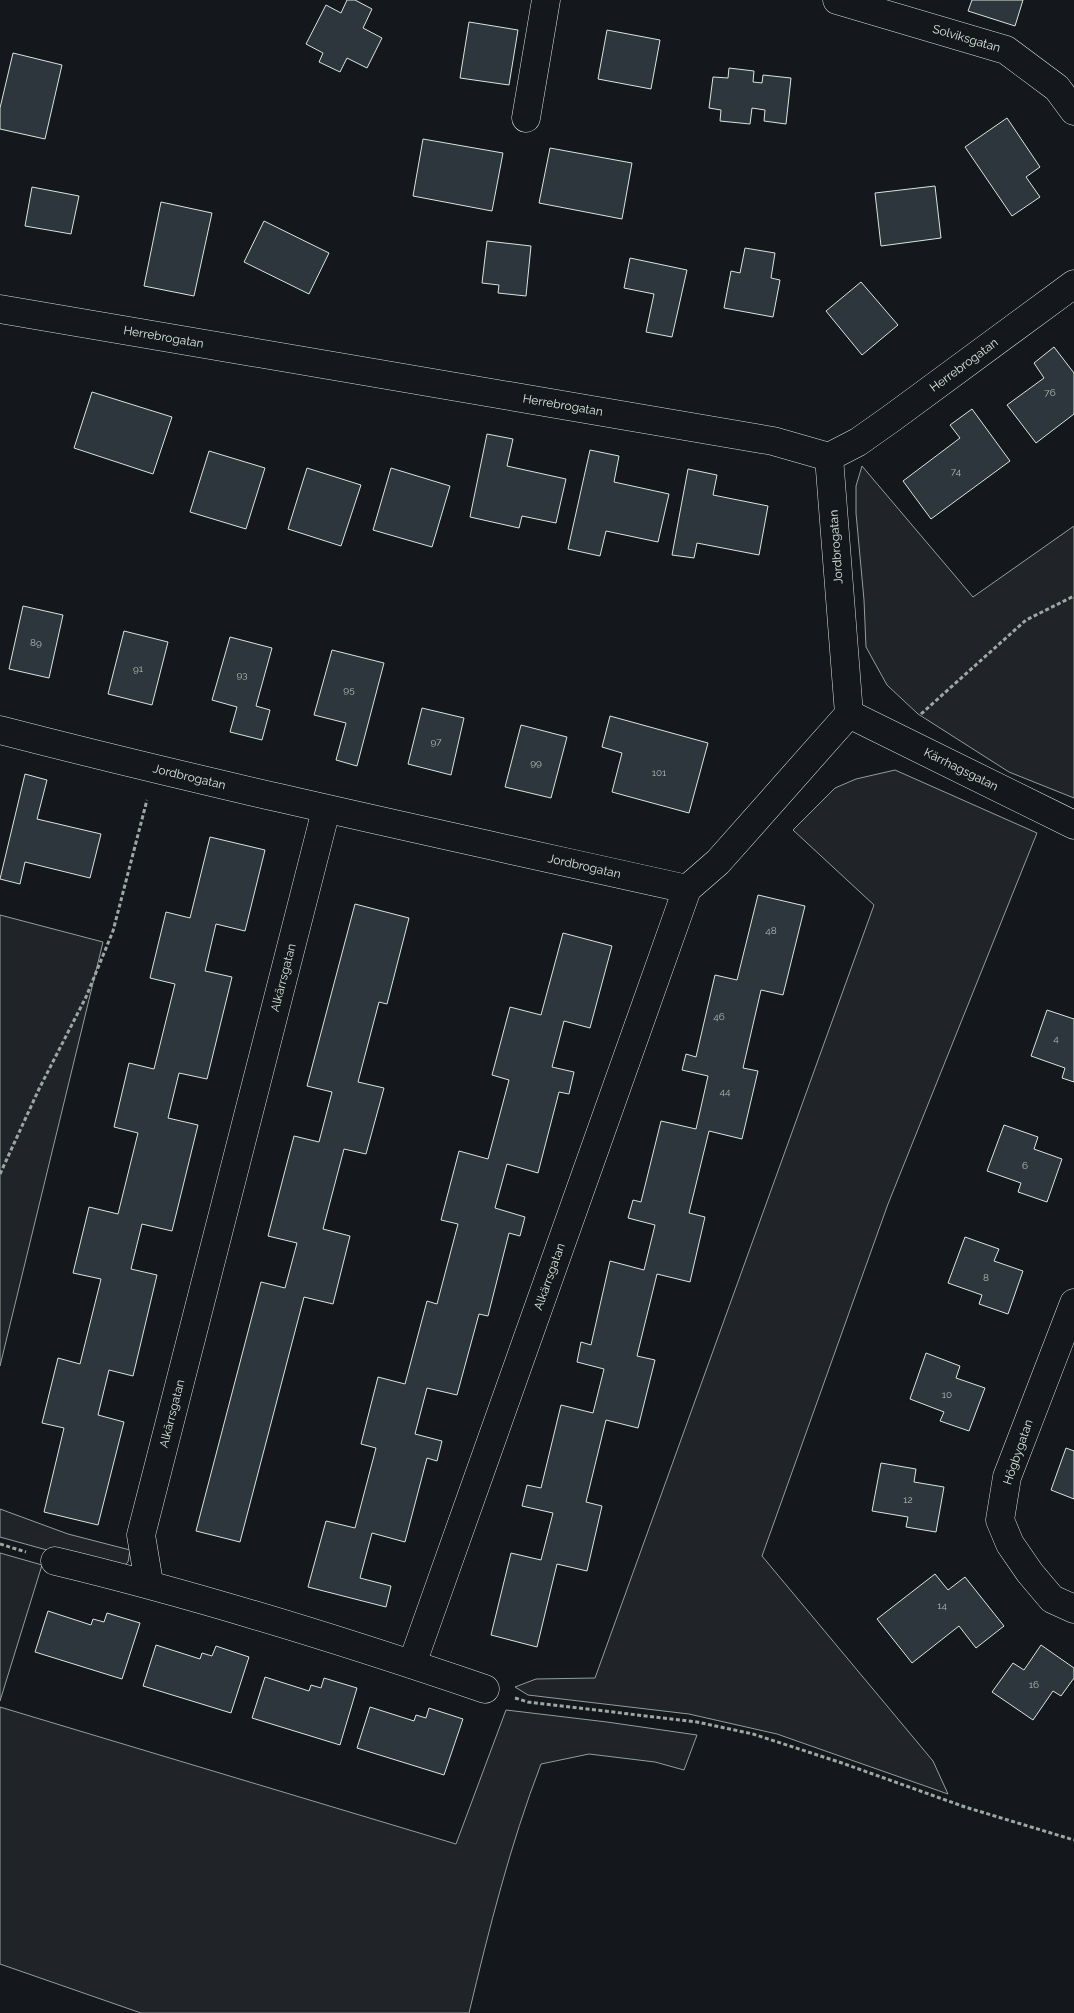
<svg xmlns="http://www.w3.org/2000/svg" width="1074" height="2013" font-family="Raleway,sans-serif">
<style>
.green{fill:#202428;stroke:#939e99}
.building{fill:#2c363c;stroke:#d8e6dc}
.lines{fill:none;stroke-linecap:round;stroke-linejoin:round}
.minor-casing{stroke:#d8e6dc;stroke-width:29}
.path{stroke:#9da8a2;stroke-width:3;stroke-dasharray:4 2.5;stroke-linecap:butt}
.minor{stroke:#14181c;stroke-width:28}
.labels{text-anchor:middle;stroke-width:4;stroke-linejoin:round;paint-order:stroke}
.number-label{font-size:10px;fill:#adbab4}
.street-label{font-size:12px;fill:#d8e6dc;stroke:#14181c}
</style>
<rect width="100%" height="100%" fill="#14181c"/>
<path class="green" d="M862,466L973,597L1074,526V798L1009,772L918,714L887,685L866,647L864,600L856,513V486Z
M895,770L1037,833L888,1204L762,1556L933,1761L948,1794L777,1734L689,1714L528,1695L515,1687L536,1679L595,1678L874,905L793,830L835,788L856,779Z
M0,915L103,942L0,1366Z
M0,1509L68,1534L130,1550L128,1562L119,1570L0,1537Z
M0,1553L42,1565L0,1701Z
M0,1707L456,1844L506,1710L607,1722L697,1735L684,1770L655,1762L589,1754L541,1764C510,1845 489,1929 469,2013H141L0,1964Z"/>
<path class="building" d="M347,0H355L372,9L363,28L382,38L367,68L347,58L340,72L319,62L323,53L306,44L326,5L341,13Z
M972,0H1023L1015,26L968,11Z
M469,22L518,30L509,85L460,78Z
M607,30L660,40L651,89L598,79Z
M13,53L62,65L45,139L0,129V108Z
M729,68L754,71L753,82L762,83L763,75L791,78L786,124L764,121L765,110L752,108L750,124L720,121L721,110L709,108L713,77L728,78Z
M1007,118L1040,167L1026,177L1040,197L1012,216L965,147Z
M423,139L503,153L492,211L413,196Z
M550,148L632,163L622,219L539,203Z
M935,186L941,238L881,246L875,193Z
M32,187L79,196L71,234L25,226Z
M161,202L212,213L194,296L144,286Z
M264,221L329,253L309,294L244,262Z
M487,241L531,246L526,296L498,293L499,285L482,283Z
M745,248L775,253L771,278L780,280L773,317L724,308L731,271L740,273Z
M630,258L687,270L672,337L646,332L654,294L624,288Z
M861,282L898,325L862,355L826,311Z
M1054,347L1074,373V414L1036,443L1007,405L1044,378L1034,363Z
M92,392L172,417L153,474L74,448Z
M972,409L1010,461L931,519L903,481L960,438L950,425Z
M487,434L513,439L507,466L566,479L556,523L522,516L519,528L470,517Z
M590,450L619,456L614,482L669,494L658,542L606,531L600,556L568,549Z
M209,451L265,468L246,529L190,512Z
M307,468L361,485L341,546L288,529Z
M391,468L450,486L432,547L373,530Z
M688,469L717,475L713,495L768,506L759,555L697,543L694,558L672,555Z
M23,606L63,615L49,678L9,669Z
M124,631L168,642L152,705L108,694Z
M230,637L272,648L256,706L270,710L262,740L230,732L237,707L212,700Z
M332,650L384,663L357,766L336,760L346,723L314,715Z
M422,708L464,718L451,775L408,764Z
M610,716L708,743L689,813L612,792L622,753L602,747Z
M521,725L567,737L551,798L505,787Z
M25,774L47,780L37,819L101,834L90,878L25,862L20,884L0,879Z
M210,837L265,850L245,931L216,924L205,971L232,977L207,1079L179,1073L168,1118L198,1125L172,1231L142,1224L131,1269L157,1275L133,1376L109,1370L98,1415L124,1422L98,1525L44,1512L64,1428L42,1423L58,1358L80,1364L101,1279L73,1273L89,1207L118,1214L138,1133L114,1127L129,1063L154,1069L175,984L150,978L166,912L190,918Z
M758,895L805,906L783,995L761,990L743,1068L758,1071L742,1139L709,1131L689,1213L705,1217L690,1282L657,1274L637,1356L655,1360L638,1428L606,1420L586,1502L602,1506L587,1571L557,1564L537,1647L491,1635L511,1553L541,1560L553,1513L522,1506L527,1485L541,1488L561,1405L593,1413L604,1369L577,1362L581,1342L591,1345L610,1261L644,1270L655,1225L628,1218L633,1200L641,1202L661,1121L696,1129L708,1076L682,1070L686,1054L696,1057L715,975L737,980Z
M355,904L409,918L387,1004L379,1002L358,1082L384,1088L366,1154L344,1149L323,1229L350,1236L333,1304L304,1297L240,1542L196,1531L261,1282L285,1288L297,1243L268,1236L294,1136L319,1142L332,1092L307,1086Z
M563,933L612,946L590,1028L564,1021L552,1067L574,1072L569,1094L559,1092L538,1173L507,1164L495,1208L525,1217L520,1236L509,1233L488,1316L479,1314L457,1395L427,1388L415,1434L442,1441L437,1461L427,1458L405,1542L372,1533L360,1578L391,1586L386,1607L308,1587L326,1521L355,1528L376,1448L361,1444L378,1377L405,1384L427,1301L437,1304L458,1224L441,1220L459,1151L488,1159L509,1080L492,1075L510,1007L541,1015Z
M1047,1010L1074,1019V1082L1062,1078L1065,1068L1031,1056Z
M1004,1125L1038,1137L1034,1149L1062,1159L1047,1202L1018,1192L1021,1183L987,1171Z
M965,1237L999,1249L994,1261L1023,1271L1008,1314L979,1304L982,1295L948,1283Z
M926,1353L960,1366L956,1378L985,1388L969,1431L940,1421L944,1412L910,1399Z
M1066,1448L1074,1451V1499L1051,1490Z
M881,1463L916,1469L914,1482L944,1487L936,1532L906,1527L908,1517L872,1511Z
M935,1574L948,1590L965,1577L1004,1626L976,1648L959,1626L912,1663L877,1619Z
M48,1611L91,1625L93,1619L104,1622L107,1613L140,1623L122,1679L35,1652Z
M156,1645L200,1659L202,1653L212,1656L216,1646L249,1657L231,1713L143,1686Z
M1041,1645L1074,1668V1678L1061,1696L1053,1691L1033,1720L992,1692L1013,1663L1024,1670Z
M265,1677L309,1691L311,1685L321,1688L324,1678L357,1688L340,1745L252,1718Z
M370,1707L414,1721L416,1715L426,1718L429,1708L463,1719L444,1775L357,1748Z"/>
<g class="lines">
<g class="minor-casing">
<g id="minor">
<path id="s1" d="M837,0L1006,50L1057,88L1074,111"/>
<path d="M526,118L546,0"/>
<path id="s2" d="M0,309L773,441L829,457L858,442L892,418L1074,284"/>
<path id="s3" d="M849,714L1074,825"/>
<path id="s4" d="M0,730C228,789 458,838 687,889"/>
<path d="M1074,1303L1007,1477L1000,1520L1010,1544L1030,1573L1052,1599L1074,1609"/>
<path d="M55,1561C201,1596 344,1641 485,1689"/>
<path id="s5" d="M149,1583L141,1535L326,810"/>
<path id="s6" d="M412,1664L687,889L718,862L849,714L829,457"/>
</g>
</g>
<path class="path" d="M921,714L1026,620L1074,596
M0,1174L39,1089L86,997L113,931L147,800
M0,1544L26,1552
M515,1698L528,1702L697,1722L753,1734L842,1763L965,1807L1074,1840"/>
<use href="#minor" class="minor"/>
</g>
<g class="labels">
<g class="number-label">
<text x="1050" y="396">76</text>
<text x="956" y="475">74</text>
<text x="36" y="646">89</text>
<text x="138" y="672">91</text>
<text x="242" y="678">93</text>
<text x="349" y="693">95</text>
<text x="436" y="745">97</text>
<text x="536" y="766">99</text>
<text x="659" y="776">101</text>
<text x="771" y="934">48</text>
<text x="719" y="1020">46</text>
<text x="1056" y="1042">4</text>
<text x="725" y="1095">44</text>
<text x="1025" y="1169">6</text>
<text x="986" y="1281">8</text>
<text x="947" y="1398">10</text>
<text x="908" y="1503">12</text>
<text x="942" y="1609">14</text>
<text x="1034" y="1688">16</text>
</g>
<g class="street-label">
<text dy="4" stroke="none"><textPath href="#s1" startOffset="135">Solviksgatan</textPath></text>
<text dy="4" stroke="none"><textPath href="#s2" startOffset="166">Herrebrogatan</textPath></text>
<text dy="4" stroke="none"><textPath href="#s2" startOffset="1006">Herrebrogatan</textPath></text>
<text dy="4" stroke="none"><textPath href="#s2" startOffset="571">Herrebrogatan</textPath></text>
<text transform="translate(836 547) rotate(-94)" y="4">Jordbrogatan</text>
<text dy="4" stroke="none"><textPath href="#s3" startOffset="125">Kärrhagsgatan</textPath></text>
<text dy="4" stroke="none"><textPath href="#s4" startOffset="195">Jordbrogatan</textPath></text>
<text dy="4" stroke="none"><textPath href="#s4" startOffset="600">Jordbrogatan</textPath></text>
<text dy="4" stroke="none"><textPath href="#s5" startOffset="624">Alkärrsgatan</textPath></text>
<text dy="4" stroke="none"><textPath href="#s6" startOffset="411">Alkärrsgatan</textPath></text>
<text dy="4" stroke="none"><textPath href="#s5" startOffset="174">Alkärrsgatan</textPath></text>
<text transform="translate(1018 1452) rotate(-71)" y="4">Högbygatan</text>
</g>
</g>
</svg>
